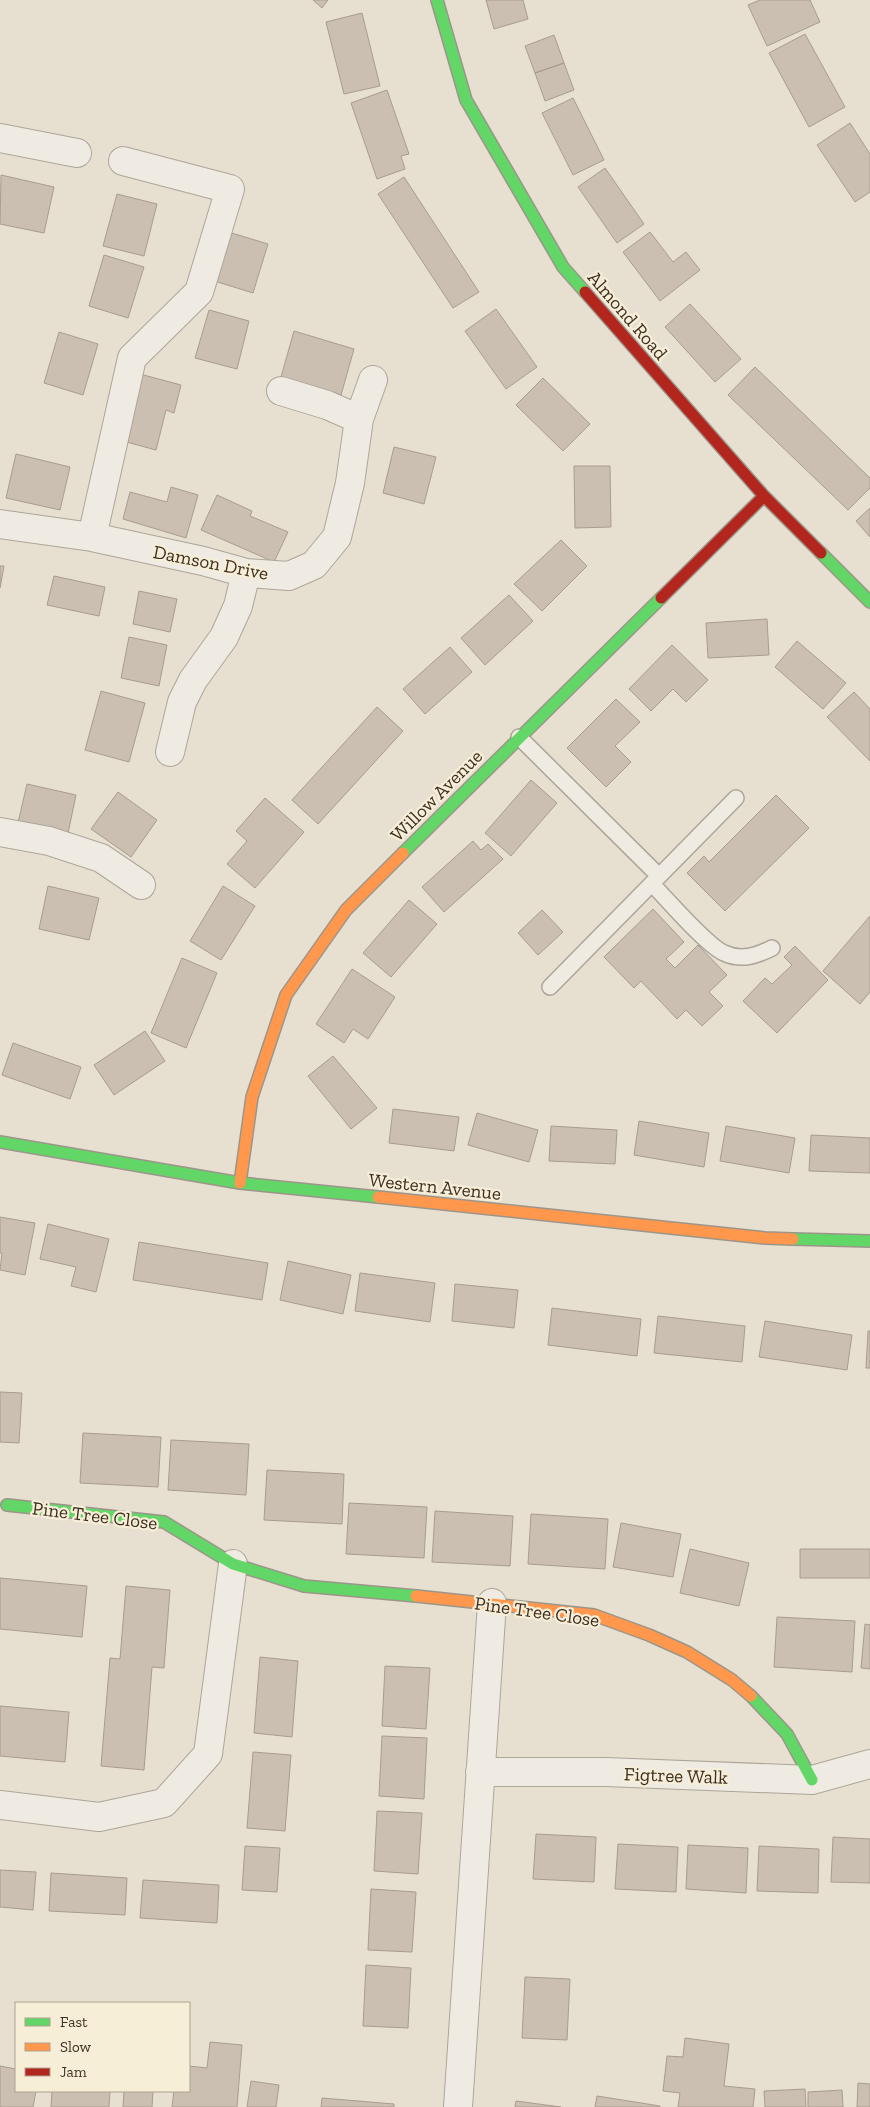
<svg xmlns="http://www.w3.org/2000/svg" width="870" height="2107" font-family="'Zilla Slab',serif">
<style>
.building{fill:#cbbfb2;stroke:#a89c90}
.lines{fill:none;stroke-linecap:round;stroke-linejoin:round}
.lane-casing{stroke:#ada599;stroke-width:18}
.street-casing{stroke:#ada599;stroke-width:30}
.fast-casing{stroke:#9c958a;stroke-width:14}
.slow-casing{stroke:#9c958a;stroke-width:14}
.jam-casing{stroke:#9c958a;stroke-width:14}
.lane{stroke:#efebe3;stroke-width:15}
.street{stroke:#efebe3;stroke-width:28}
.fast{stroke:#63d668;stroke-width:11}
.slow{stroke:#ff974d;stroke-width:11}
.jam{stroke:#b3261e;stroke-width:11}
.labels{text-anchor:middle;stroke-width:4.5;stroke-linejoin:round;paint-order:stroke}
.street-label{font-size:19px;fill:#3d2e20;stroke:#f7eed8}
</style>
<rect width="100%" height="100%" fill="#e7e0d1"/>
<path class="building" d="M313,0H328L322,8Z
M486,0H523L528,19L494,29Z
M760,0H810L820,22L767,46L748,5Z
M362,13L380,86L344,94L326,22Z
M805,34L845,107L809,127L769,53Z
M554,35L564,63L535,73L525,46Z
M564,63L574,90L545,101L535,73Z
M387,90L409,154L401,156L405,169L377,179L351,103Z
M573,98L604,160L573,175L542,113Z
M850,123L870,154V192L855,202L817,145Z
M605,168L644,224L617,243L578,187Z
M1,175L54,187L44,233L0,224Z
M404,177L479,292L453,308L378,194Z
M117,194L157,204L144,256L103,246Z
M225,231L268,244L253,293L211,280Z
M650,232L673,262L686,252L700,270L660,301L623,252Z
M104,255L144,267L128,318L89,306Z
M690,304L741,359L715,382L665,327Z
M496,309L537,367L506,389L465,331Z
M209,310L249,321L237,369L195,358Z
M294,331L354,349L341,395L281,377Z
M59,332L98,344L83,395L44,383Z
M755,367L870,478V488L848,510L728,395Z
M140,374L181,385L174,413L166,410L156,450L123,441Z
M543,378L590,424L563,451L516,405Z
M394,447L436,457L424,504L383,493Z
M16,454L70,467L60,510L6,498Z
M574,466H610L611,527L575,528Z
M171,487L198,495L186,538L123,519L130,492L167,502Z
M217,495L252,511L250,516L288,532L274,562L201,530Z
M870,508V537L856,521Z
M561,540L587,566L542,611L514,584Z
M0,566H4L0,588Z
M54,576L105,587L99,616L47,605Z
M139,591L177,599L170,632L133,624Z
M509,595L533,621L485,665L461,638Z
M767,619L769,655L708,658L706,623Z
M129,637L167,645L159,686L121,678Z
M797,641L846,683L823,709L775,667Z
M672,645L708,680L686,702L673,689L651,711L629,689Z
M450,647L472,672L425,714L403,689Z
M101,691L145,703L129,762L85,750Z
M854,692L870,709V761L827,717Z
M616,699L640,722L615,746L631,762L606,787L567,748Z
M377,707L403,731L318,824L292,800Z
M531,780L557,803L511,856L485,833Z
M27,784L76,795L67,838L17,827Z
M118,792L157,820L131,857L91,829Z
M776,795L809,828L725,911L687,873L704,856L709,862Z
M265,798L304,832L255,888L227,864L247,841L236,831Z
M473,841L481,850L488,844L503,859L444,912L422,887Z
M48,886L99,898L89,940L39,929Z
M223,886L255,906L221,960L190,941Z
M409,900L437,924L391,977L363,953Z
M653,909L684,942L666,959L675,968L698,945L727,975L709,992L723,1006L702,1026L686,1010L677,1019L641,981L634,988L604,957Z
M542,910L563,932L538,955L518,933Z
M870,916V992L860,1004L823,971Z
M795,946L828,980L777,1033L743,1001L765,978L772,984L792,965L784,957Z
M182,958L217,973L186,1048L151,1033Z
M352,969L395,997L368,1039L353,1029L344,1043L316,1024Z
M145,1031L165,1061L114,1095L94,1065Z
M13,1043L81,1067L70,1099L2,1075Z
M333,1056L377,1108L351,1129L308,1076Z
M393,1109L459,1117L454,1151L389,1143Z
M477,1113L538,1130L529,1162L468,1145Z
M639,1121L709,1133L704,1167L634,1155Z
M551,1126L617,1130L615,1164L549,1161Z
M726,1126L795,1138L789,1173L720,1161Z
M811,1135L870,1138V1173L809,1171Z
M0,1217L35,1223L25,1275L0,1270L2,1253H0Z
M48,1224L109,1239L96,1292L71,1286L76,1267L40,1259Z
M139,1242L268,1263L262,1300L133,1280Z
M288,1261L351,1275L343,1314L280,1300Z
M360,1273L435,1283L430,1322L355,1311Z
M455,1284L518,1290L514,1328L452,1321Z
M552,1308L641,1319L637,1356L548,1345Z
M658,1316L745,1326L742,1362L654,1353Z
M765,1321L852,1335L847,1370L759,1357Z
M868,1331H870V1368H866Z
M0,1392L22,1393L19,1443L0,1442Z
M83,1433L161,1437L158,1487L80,1483Z
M171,1440L249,1444L246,1495L168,1490Z
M267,1470L344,1474L342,1524L264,1520Z
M349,1503L427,1507L424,1558L346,1554Z
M435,1511L513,1516L510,1566L432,1562Z
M531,1514L608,1519L605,1569L528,1564Z
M621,1523L681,1534L673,1577L613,1567Z
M690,1549L749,1563L739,1606L680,1593Z
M800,1549H870V1578H800Z
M0,1578L87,1586L82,1637L0,1629Z
M126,1586L170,1590L164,1668L152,1667L144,1770L101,1766L110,1658L120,1659Z
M777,1617L855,1621L852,1672L774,1667Z
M865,1624L870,1625V1669L861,1668Z
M260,1657L298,1661L292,1737L254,1733Z
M385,1666L430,1668L426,1729L382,1726Z
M0,1706L69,1712L65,1762L0,1756Z
M382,1736L427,1738L424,1799L379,1796Z
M253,1752L291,1755L285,1831L247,1828Z
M377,1811L422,1813L418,1874L374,1871Z
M536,1834L596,1837L594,1882L533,1879Z
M833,1837L870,1839V1883L831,1882Z
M618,1844L678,1847L676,1892L615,1889Z
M688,1845L748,1848L746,1893L686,1889Z
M245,1846L280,1848L277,1892L242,1890Z
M759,1846L819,1849L818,1893L757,1891Z
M0,1870L36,1872L33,1910L0,1907Z
M51,1873L127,1878L125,1915L49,1911Z
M143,1880L219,1885L217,1923L140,1918Z
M371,1889L416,1892L412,1952L368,1950Z
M366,1965L411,1968L408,2028L363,2026Z
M525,1977L570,1979L567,2040L522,2038Z
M685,2038L729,2044L724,2086L755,2089L753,2107H678L680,2093L663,2091L667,2056L683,2057Z
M210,2042L242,2045L237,2107H172L174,2091H189V2066L207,2068Z
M0,2066L16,2069V2091H36L33,2107H0Z
M251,2081L279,2085L276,2107H247Z
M858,2083L870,2084V2107H857Z
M805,2089L806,2107H765L764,2091Z
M842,2090L843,2107H808V2092Z
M52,2091H110L109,2107H51Z
M124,2091H153L152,2107H123Z
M597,2096L660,2106V2107H595Z
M322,2098L394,2104V2107H321Z
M516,2101L561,2107H515Z"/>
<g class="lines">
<g class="lane-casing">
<path id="lane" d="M519,737L659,876
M652,884C667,899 707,946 724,953C741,961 756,956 772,948
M550,987L736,798"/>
</g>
<g class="street-casing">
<path id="street" d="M0,138L77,153
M281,391L327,405L359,419
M0,524L92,537L203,561L246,573L289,576L314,565L337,537L350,483L359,419L373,380
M92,537L132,358L199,292L230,189L123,161
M170,752L182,702L193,680L224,637L238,606L246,573
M0,832L49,841L101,858L141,885
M480,1772H606L812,1780L870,1764
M0,1805L99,1817L164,1803L208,1754L233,1564
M458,2107L492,1603"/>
</g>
<g class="fast-casing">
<path id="fast" d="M437,0L466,100L563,267L585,292
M821,553L870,602
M403,853L661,598
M0,1142L240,1183L378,1197
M793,1239L870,1241
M7,1505L164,1522L233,1564L304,1586L416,1596
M751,1696L787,1734L812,1780"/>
</g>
<g class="slow-casing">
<path id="slow" d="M240,1183L252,1097L286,995L346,910L403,853
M378,1197L765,1238L793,1239
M416,1596L594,1615L649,1635L687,1652L732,1680L751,1696"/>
</g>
<g class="jam-casing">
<path id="jam" d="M585,292L764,496L821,553
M661,598L764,496"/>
</g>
<use href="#lane" class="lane"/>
<use href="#street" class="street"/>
<use href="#fast" class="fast"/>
<use href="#slow" class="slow"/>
<use href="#jam" class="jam"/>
</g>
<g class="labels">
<g class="street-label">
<text transform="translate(628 315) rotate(49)" y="7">Almond Road</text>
<text transform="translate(211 562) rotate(11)" y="7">Damson Drive</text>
<text transform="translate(436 795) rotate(-45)" y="7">Willow Avenue</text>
<text transform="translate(435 1186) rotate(6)" y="7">Western Avenue</text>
<text transform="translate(95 1515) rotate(7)" y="7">Pine Tree Close</text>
<text transform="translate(537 1611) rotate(8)" y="7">Pine Tree Close</text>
<text transform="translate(676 1775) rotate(2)" y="7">Figtree Walk</text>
</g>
</g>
<rect x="15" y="2002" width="175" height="90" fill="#f7eed8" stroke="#ada18e"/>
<rect x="25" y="2018" width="25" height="8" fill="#63d668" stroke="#ada18e"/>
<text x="60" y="2027" font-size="15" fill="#3d2e20">Fast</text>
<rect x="25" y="2043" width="25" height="8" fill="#ff974d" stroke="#ada18e"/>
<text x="60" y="2052" font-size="15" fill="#3d2e20">Slow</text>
<rect x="25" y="2068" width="25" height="8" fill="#b3261e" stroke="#ada18e"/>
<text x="60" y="2077" font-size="15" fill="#3d2e20">Jam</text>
</svg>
